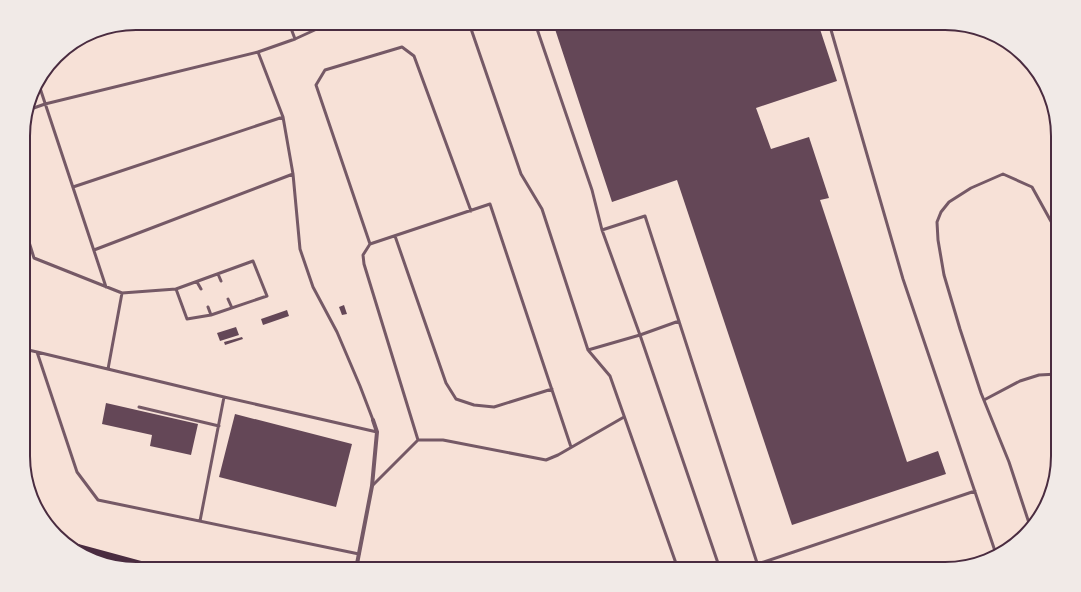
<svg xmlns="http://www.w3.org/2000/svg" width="1081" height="592" font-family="'Source Sans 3',sans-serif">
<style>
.building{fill:#644757}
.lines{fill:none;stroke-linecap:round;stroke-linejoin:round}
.service{stroke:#755966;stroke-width:3}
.minor{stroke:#755966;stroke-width:4}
.secondary{stroke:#4a2c40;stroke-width:8}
.rim{fill:none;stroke:#4a2c40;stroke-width:2}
</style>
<rect width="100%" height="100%" fill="#f7e1d7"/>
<path class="building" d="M553,23H818L837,81L756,108L771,149L809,137L829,198L820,200L907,462L938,451L946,474L792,525L677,180L612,202Z
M344,305L347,314L342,315L339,307Z
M287,310L289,316L263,325L261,319Z
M236,327L239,335L220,341L217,333Z
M242,337L243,339L225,345L224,342Z
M106,403L198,424L191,455L150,446L152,435L102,424Z
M235,414L352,444L336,507L219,477Z"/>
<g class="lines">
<path class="service" d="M289,23L295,39
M469,23L521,174L542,209L588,350L610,376L678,569
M535,23L592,190L602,230L645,216L759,569
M829,23L903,279L996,554
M258,52L283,117L293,174L300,249L313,287L337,332L360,386L373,420
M38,82L106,287
M28,110L45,104L258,52L295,39L330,23
M73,187L283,117
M24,226L34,258L122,293L176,289L187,319L211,315L267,296L253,261L176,289
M602,230L640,335L720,569
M395,236L446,383L456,399L474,405L494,407L552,389
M370,244L316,85L325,70L402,47L414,56L471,211
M94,250L293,174
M218,274L221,281
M197,282L201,289
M228,299L232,308
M208,307L211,315
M24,349L37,352
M588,350L640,335L679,321
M108,369L122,293
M984,400L1020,381L1039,375L1058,374
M139,407L219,426
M418,440L364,264L363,255L370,244L490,204L571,447
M372,486L418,440H443L546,460L558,455L624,417
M200,521L224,397
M1030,526L1009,462L981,393L960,329L944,275L938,240L937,222L941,212L949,202L971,188L1003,174L1032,187L1058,234
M359,554L98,500L77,472L37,352L224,397L377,432
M743,569L975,491"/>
<path class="minor" d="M356,569L372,486L377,432L373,420"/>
<path class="secondary" d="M71,546L156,569"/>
</g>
<path d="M0 0H1081V592H0ZM136 30H945A106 106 0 0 1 1051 136V456A106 106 0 0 1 945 562H136A106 106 0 0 1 30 456V136A106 106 0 0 1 136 30Z" fill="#f1eae7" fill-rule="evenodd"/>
<path class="rim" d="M136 30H945A106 106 0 0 1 1051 136V456A106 106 0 0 1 945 562H136A106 106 0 0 1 30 456V136A106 106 0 0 1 136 30Z"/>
</svg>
